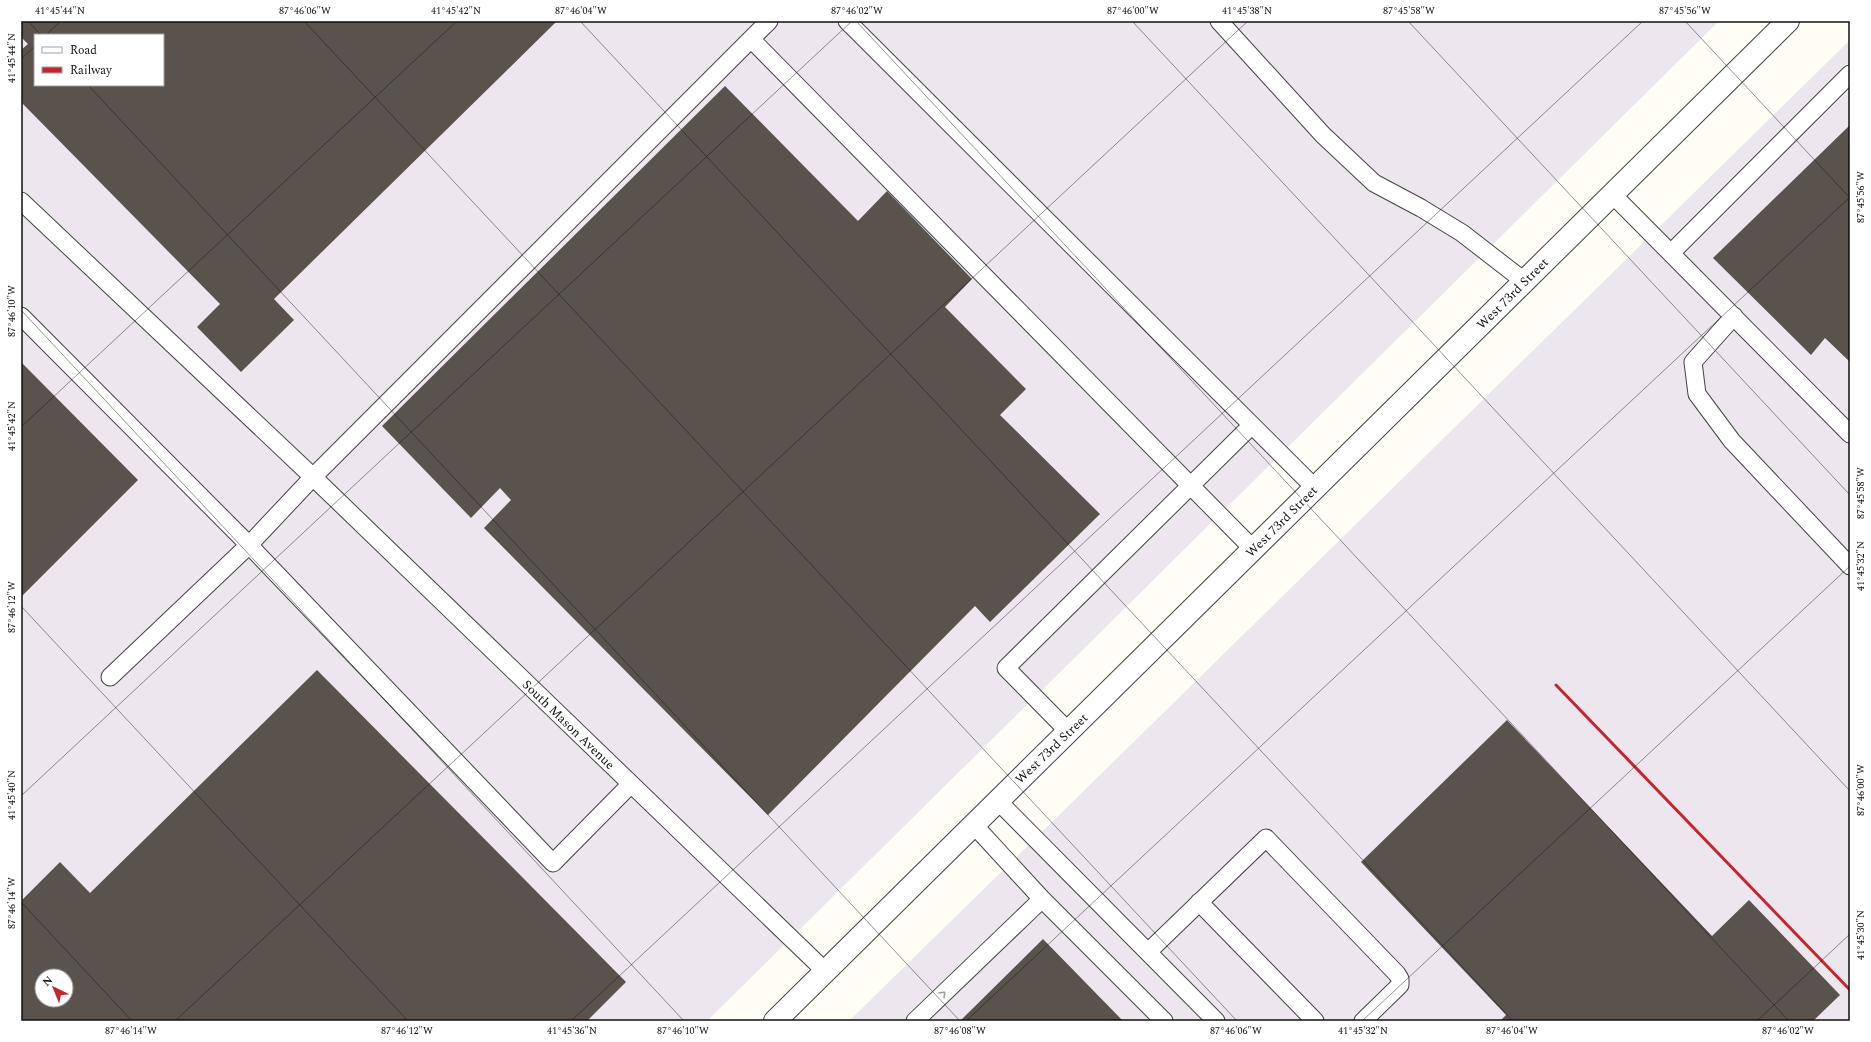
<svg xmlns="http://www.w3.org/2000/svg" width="1871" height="1042" font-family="Spectral,serif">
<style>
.industrial{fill:#eee6ef;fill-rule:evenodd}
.building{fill:#5a524d;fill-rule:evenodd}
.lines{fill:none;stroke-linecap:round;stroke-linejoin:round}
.service-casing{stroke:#444;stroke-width:19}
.tertiary-casing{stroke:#444;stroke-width:24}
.service{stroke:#fff;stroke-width:17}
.tertiary{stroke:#fff;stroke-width:22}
.rail{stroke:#c4262e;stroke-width:3}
.oneway{stroke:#a0a0a0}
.ticks{fill:none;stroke:#111;stroke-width:1;stroke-opacity:0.45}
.labels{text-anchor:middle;stroke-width:4;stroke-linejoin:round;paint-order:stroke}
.street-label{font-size:13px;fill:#111;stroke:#fff}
.neatline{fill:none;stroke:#111;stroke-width:1.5}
.ticks-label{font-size:10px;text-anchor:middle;fill:#111}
</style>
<rect width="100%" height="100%" fill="#fffdf5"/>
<path class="industrial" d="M21,21H1719L707,1021H21ZM35,35H163V85H35ZM42,976H66V1000H42Z
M1850,40V1021H849Z"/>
<path class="building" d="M21,21H557L274,299L294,320L241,372L197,327L220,304L21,102V50L28,44L21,37ZM35,35H163V85H35Z
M725,86L858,221L887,191L972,279L945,307L1026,389L1000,415L1100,514L990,622L975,606L768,815L484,528L511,500L500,488L471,518L382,426Z
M1850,125V362L1825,338L1811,355L1713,258Z
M21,362L138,480L21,597Z
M317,670L626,982L587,1021H21V901L60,862L90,893ZM42,976H66V1000H42Z
M1507,720L1712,936L1749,900L1840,995L1813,1021H1500L1506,1015L1361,862Z
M1043,939L1123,1021H960Z"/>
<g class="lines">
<g class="service-casing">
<path id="service" d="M847,21L1315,488
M1219,21L1323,135L1374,183L1421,208L1462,233L1524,281
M751,39L1253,549
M1612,194L1850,434
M21,201L313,477L825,971
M1671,253L1850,74
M21,316L249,545L313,477L769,21
M1734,316L1693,362L1697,394L1732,441L1850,566
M110,677L249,545L553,863L631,784
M1068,731L1006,668L1251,426
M997,800L1216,1021
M973,824L1042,899L1164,1021
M1199,902L1315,1021
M1148,952L1266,838L1397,974L1400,979V985L1363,1021
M915,1021L1042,899"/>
</g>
<g class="tertiary-casing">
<path id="tertiary" d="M775,1021L1788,21"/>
</g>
<use href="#service" class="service"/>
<use href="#tertiary" class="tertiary"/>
<path class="rail" d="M1556,685L1850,990"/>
</g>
<defs><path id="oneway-chevron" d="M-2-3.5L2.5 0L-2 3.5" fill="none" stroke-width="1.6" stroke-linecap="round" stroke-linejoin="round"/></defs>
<use class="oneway" href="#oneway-chevron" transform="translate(943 994) rotate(-44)"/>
<path class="ticks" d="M28,21L41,35M304,21L1237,1021M580,21L1513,1021M856,21L1789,1021M1132,21L1850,791M1408,21L1850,495M1685,21L1850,198M46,35L61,21M21,59L35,46M88,85L960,1021M21,310L684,1021M21,427L457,21M21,606L408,1021M21,796L852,21M21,902L132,1021M175,1021L1248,21M571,1021L1643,21M966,1021L1850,197M1362,1021L1850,566M1757,1021L1850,934"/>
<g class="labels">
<g class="street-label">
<text transform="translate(1512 293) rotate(-45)" y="5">West 73rd Street</text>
<text transform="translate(1281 521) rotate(-45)" y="5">West 73rd Street</text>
<text transform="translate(569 724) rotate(44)" y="5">South Mason Avenue</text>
<text transform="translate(1051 748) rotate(-44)" y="5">West 73rd Street</text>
</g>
</g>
<rect width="1871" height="1042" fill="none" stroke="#ffffff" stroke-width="44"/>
<rect x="34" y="34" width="130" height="52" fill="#ffffff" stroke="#a0a0a0"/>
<rect x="42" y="47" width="20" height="6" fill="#ffffff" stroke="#a0a0a0"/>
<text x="70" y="54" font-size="12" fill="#111111">Road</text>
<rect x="42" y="67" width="20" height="6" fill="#c4262e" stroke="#a0a0a0"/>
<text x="70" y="74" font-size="12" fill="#111111">Railway</text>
<g transform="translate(54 988) rotate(317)"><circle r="19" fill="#ffffff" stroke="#a0a0a0"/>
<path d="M0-3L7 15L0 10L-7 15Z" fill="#c4262e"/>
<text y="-6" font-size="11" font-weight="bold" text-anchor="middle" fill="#111111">N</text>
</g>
<rect x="22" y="22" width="1827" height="998" class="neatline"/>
<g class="ticks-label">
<text x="60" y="14">41°45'44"N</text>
<text x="305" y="14">87°46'06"W</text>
<text x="456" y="14">41°45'42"N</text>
<text x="581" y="14">87°46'04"W</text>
<text x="857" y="14">87°46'02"W</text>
<text x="1133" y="14">87°46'00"W</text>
<text x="1247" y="14">41°45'38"N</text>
<text x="1409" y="14">87°45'58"W</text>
<text x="1685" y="14">87°45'56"W</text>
<text transform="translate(11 58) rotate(-90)" y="4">41°45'44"N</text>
<text transform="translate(1860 197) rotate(-90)" y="4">87°45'56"W</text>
<text transform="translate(11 311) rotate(-90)" y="4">87°46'10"W</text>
<text transform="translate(11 426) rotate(-90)" y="4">41°45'42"N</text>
<text transform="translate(1860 493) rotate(-90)" y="4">87°45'58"W</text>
<text transform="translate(1860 566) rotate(-90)" y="4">41°45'32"N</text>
<text transform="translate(11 607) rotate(-90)" y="4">87°46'12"W</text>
<text transform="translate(1860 790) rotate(-90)" y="4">87°46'00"W</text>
<text transform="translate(11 795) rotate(-90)" y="4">41°45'40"N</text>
<text transform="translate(11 903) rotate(-90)" y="4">87°46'14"W</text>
<text transform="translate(1860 935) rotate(-90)" y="4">41°45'30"N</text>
<text x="131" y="1034">87°46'14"W</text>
<text x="407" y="1034">87°46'12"W</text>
<text x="572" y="1034">41°45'36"N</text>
<text x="683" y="1034">87°46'10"W</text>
<text x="960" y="1034">87°46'08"W</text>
<text x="1236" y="1034">87°46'06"W</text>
<text x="1363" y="1034">41°45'32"N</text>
<text x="1512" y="1034">87°46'04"W</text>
<text x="1788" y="1034">87°46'02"W</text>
</g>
</svg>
